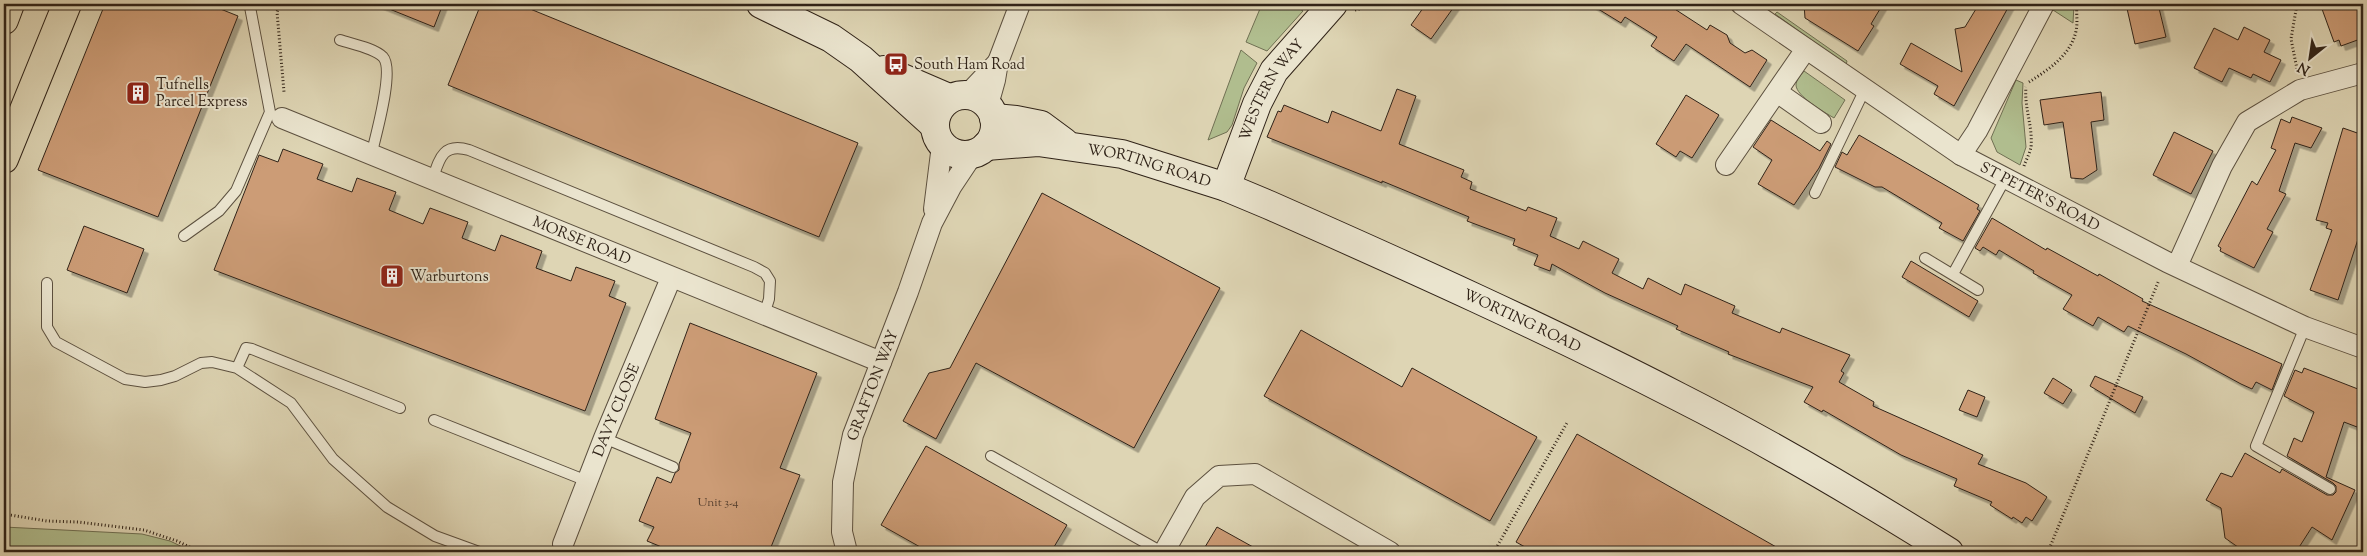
<svg xmlns="http://www.w3.org/2000/svg" width="2367" height="556" font-family="'Sorts Mill Goudy',serif">
<style>
.green{fill:#b0bd8e;stroke:#707053}
.building{fill:#cc9c76;stroke:#302318;filter:url(#shadow)}
.lines{fill:none;stroke-linecap:round;stroke-linejoin:round}
.lane-casing{stroke:#5c503f;stroke-width:12}
.street-casing{stroke:#5c503f;stroke-width:22}
.secondary-casing{stroke:#302318;stroke-width:30}
.primary-casing{stroke:#302318;stroke-width:30}
.path{stroke:#302318;stroke-width:3;stroke-dasharray:1 2.5;stroke-linecap:butt}
.lane{stroke:#eae4ce;stroke-width:10}
.street{stroke:#eae4ce;stroke-width:20}
.secondary{stroke:#eae4ce;stroke-width:28}
.primary{stroke:#ded5b4;stroke-width:28}
.labels{text-anchor:middle;stroke-width:4;stroke-linejoin:round;paint-order:stroke}
.number-label{font-size:12px;fill:#574130}
.poi-label{font-size:15px;fill:#302318;stroke:#eae4ce;text-anchor:start}
.street-label{font-size:15px;fill:#302318;stroke:#eae4ce}
</style>
<defs>
<filter id="shadow"><feDropShadow dx="4.5" dy="4.5" stdDeviation="0" flood-color="#0004"/></filter>
</defs>
<rect width="100%" height="100%" fill="#ded5b4"/>
<filter id="stains"><feTurbulence type="fractalNoise" baseFrequency=".004" numOctaves="4"/><feColorMatrix values="0 0 0 0 .2 0 0 0 0 .09 0 0 0 0 .02 0 0 0 .5 -.17"/></filter>
<radialGradient id="worn" r=".72"><stop offset=".6" stop-color="#630" stop-opacity="0"/><stop offset="1" stop-color="#630" stop-opacity=".3"/></radialGradient>
<path class="green" d="M1262,4H1292L1303,11L1267,51L1246,42Z
M2055,4H2074L2073,23L2053,10Z
M1777,12L1847,61L1846,65L1775,14Z
M1241,50L1257,63L1244,88L1232,125L1227,132L1208,140Z
M1804,71L1845,100L1834,118C1824,112 1796,96 1796,85C1796,80 1801,75 1804,71Z
M2016,80L2023,83L2022,103L2026,147L2020,165L1997,152L1991,138Z
M4,527L142,534L170,541L193,552H4Z"/>
<path class="building" d="M105,4H208L238,16L158,217L38,170Z
M377,4H443L434,27Z
M481,4H518L858,143L819,237L448,85Z
M1426,4H1456L1431,39L1411,25Z
M1590,4H1667L1707,30L1710,25L1727,35L1730,43L1745,53L1752,50L1767,60L1750,87L1686,44L1674,61L1651,46L1657,37L1625,17L1621,23Z
M1804,4H1883L1871,24L1874,26L1858,51L1805,18Z
M1979,4H2010L1954,106L1934,94L1938,86L1900,64L1911,43L1962,72L1955,29L1965,27Z
M2126,4H2158L2166,37L2135,44Z
M2337,4H2363V38L2341,46L2339,40L2334,42L2322,9Z
M2244,27L2270,40L2264,52L2281,60L2270,82L2253,74L2251,78L2229,68L2222,82L2194,68L2214,28L2238,40Z
M1397,89L1416,96L1399,144L1464,170L1461,177L1472,182L1470,189L1526,211L1528,207L1557,218L1550,236L1579,249L1583,241L1619,259L1612,273L1643,289L1648,278L1681,295L1685,284L1735,306L1732,313L1780,333L1782,328L1850,355L1841,371L1844,373L1839,382L1874,402L1873,406L1983,455L1978,464L2026,483L2047,497L2032,521L2026,517L2022,523L2013,517L2012,519L1990,505L1992,502L1954,486L1957,479L1901,455L1823,410L1822,412L1804,402L1813,387L1728,354L1729,352L1676,329L1678,326L1605,293L1552,264L1550,271L1534,265L1538,255L1513,245L1515,239L1467,221L1469,217L1382,181V183L1267,137L1278,111L1281,112L1284,105L1328,123L1332,111L1381,131Z
M2101,92L2104,120L2091,122L2097,170L2083,179L2071,178L2063,122L2044,125L2040,100Z
M1686,95L1719,115L1692,158L1680,151L1676,157L1656,144Z
M2292,117L2322,128L2311,148L2295,143L2279,191L2286,194L2267,229L2273,232L2254,268L2220,251L2221,248L2218,246L2252,181L2257,185L2276,150L2271,148L2281,119L2290,123Z
M1771,120L1820,151L1827,141L1831,144L1819,168L1794,205L1758,184L1772,160L1753,147Z
M2343,128L2363,135V224L2338,300L2310,290L2332,230L2326,228L2328,223L2316,220Z
M2174,132L2213,151L2191,194L2153,175Z
M1859,135L1979,205L1977,209L1980,211L1963,241L1939,228L1942,223L1882,187H1875L1835,167L1842,152L1847,155Z
M283,149L323,164L317,179L352,192L357,178L396,192L389,210L423,224L430,208L468,222L462,238L495,251L501,235L542,251L536,268L571,281L576,267L615,281L609,296L626,303L585,411L214,270L259,155L278,162Z
M1042,193L1220,288L1134,448L976,363L936,439L903,421L929,373L950,368Z
M1992,218L2046,250L2047,248L2098,276L2099,274L2143,299L2142,301L2282,364L2272,390L2256,382L2252,389L2241,384L2186,354L2128,326L2124,332L2098,317L2093,326L2063,309L2072,295L2033,273L2034,271L1999,250L1996,255L1983,247L1980,251L1975,248Z
M84,226L144,249L127,293L67,270Z
M1911,261L1978,301L1969,317L1902,277Z
M690,323L817,373L780,468L800,475L769,552H674L647,541L654,527L639,521L657,477L671,483L675,473L679,470V464L691,433L655,419Z
M1301,330L1402,387L1412,368L1537,437L1490,521L1264,396Z
M2304,368L2363,391V418L2360,417L2357,427L2344,422L2326,477L2355,490L2332,540L2312,527L2296,552H2245L2225,538L2221,508L2206,500L2221,473L2232,477L2245,453L2280,473L2282,469L2327,495H2333L2336,492V486L2333,483L2287,456L2294,438L2302,442L2314,412L2284,396L2295,370L2302,373Z
M2095,376L2143,397L2135,413L2090,386Z
M2053,378L2072,390L2063,404L2044,393Z
M1968,390L1985,397L1977,417L1959,410Z
M1577,434L1785,552H1534L1516,542Z
M926,446L1067,525L1051,552H929L881,525Z
M1217,527L1262,552H1202Z"/>
<g class="lines">
<g class="lane-casing">
<path id="lane" d="M340,40C352,44 374,48 383,57C395,70 375,138 371,156
M432,181C439,160 442,142 469,150L754,267L765,273L770,281L769,299L764,315
M1815,193L1865,89
M184,236L219,211L236,191L270,112L250,7
M1925,258L1978,290
M1953,274L2005,179
M47,283V327L56,342L125,379L145,382L161,380L175,376L201,363L212,362L237,368
M2305,327L2256,446L2330,489
M400,408L252,349L246,348L237,368L291,403L333,459L387,507L435,536L479,552
M434,420L587,481
M604,438L673,467
M991,456L1162,552"/>
</g>
<g class="street-casing">
<g id="street">
<path id="s1" d="M1741,4L1961,155L2167,262L2305,327L2363,348"/>
<path d="M1777,92L1821,123"/>
<path d="M967,95L998,62"/>
<path d="M988,105L995,80L998,62L1020,4"/>
<path id="s2" d="M282,118L881,362"/>
<path d="M1961,155L1977,131L2044,4"/>
<path d="M1726,165L1806,49"/>
<path d="M934,209L942,145"/>
<path d="M2177,266L2222,166L2247,122L2300,90L2363,73"/>
<path id="s3" d="M563,544L604,438L671,278"/>
<path id="s4" d="M847,552L842,532L843,482L853,435L908,292L932,223L951,187L973,154"/>
<path d="M1164,552L1195,497L1219,476L1255,474L1390,552"/>
</g>
</g>
<g class="secondary-casing">
<g id="secondary">
<path d="M761,4L831,38L861,59L934,125"/>
<path d="M884,70L949,98"/>
<circle cx="965" cy="125" r="30"/>
<path d="M994,118L1016,120L1041,125L1064,142"/>
<path id="s5" d="M986,146L1038,142L1122,154L1226,187L1269,205C1407,266 1545,328 1679,397C1772,444 1861,497 1949,552"/>
<path id="s6" d="M1226,187L1257,104L1274,71L1333,4"/>
</g>
</g>
<g class="primary-casing">
<path id="primary" d="M4,20L10,4
M4,159L67,4"/>
</g>
<path class="path" d="M280,4L277,12L284,92
M1355,10L1381,4
M2297,69L2291,39L2297,4
M2029,82C2048,70 2071,55 2076,31C2078,23 2076,13 2077,4
M2024,166C2026,160 2030,153 2031,147C2033,126 2024,108 2026,87
M4,514L47,521L78,522L144,530L177,541L200,552
M1494,552L1568,421
M2048,552L2159,280"/>
<use href="#lane" class="lane"/>
<use href="#street" class="street"/>
<use href="#secondary" class="secondary"/>
<use href="#primary" class="primary"/>
</g>
<defs>
<g id="bus-square" transform="scale(1.25)"><rect x="-9" y="-9" width="18" height="18" rx="4" fill="#8f2418" stroke="#eae4ce"/><path d="M-5-6H5V4H4V6H2V4H-2V6H-4V4H-5ZM-3.5-4V0h7V-4ZM-3.5 1.2v1.5H-2V1.2ZM2 1.2v1.5H3.5V1.2Z" fill="#fff"/></g>
<g id="building-square" transform="scale(1.25)"><rect x="-9" y="-9" width="18" height="18" rx="4" fill="#8f2418" stroke="#eae4ce"/><path d="M-4-6H4V6H1V3H-1V6H-4ZM-2.5-4.3h1.7v1.8h-1.7ZM.8-4.3h1.7v1.8H.8ZM-2.5-1h1.7V.8h-1.7ZM.8-1h1.7V.8H.8Z" fill="#fff"/></g>
</defs>
<g fill-rule="evenodd">
<use href="#bus-square" x="896" y="64"/>
<use href="#building-square" x="138" y="93"/>
<use href="#building-square" x="392" y="276"/>
</g>
<g class="labels">
<g class="number-label">
<text x="718" y="506">Unit 3-4</text>
</g>
<g class="poi-label">
<text x="914" y="69">South Ham Road</text>
<text x="156" y="89">Tufnells<tspan x="156" dy="17">Parcel Express</tspan></text>
<text x="410" y="281">Warburtons</text>
</g>
<g class="street-label">
<text dy="5" stroke="none"><textPath href="#s6" startOffset="108">WESTERN WAY</textPath></text>
<text dy="5" stroke="none"><textPath href="#s5" startOffset="166">WORTING ROAD</textPath></text>
<text dy="5" stroke="none"><textPath href="#s1" startOffset="356">ST PETER'S ROAD</textPath></text>
<text dy="5" stroke="none"><textPath href="#s2" startOffset="324">MORSE ROAD</textPath></text>
<text dy="5" stroke="none"><textPath href="#s5" startOffset="571">WORTING ROAD</textPath></text>
<text dy="5" stroke="none"><textPath href="#s4" startOffset="172">GRAFTON WAY</textPath></text>
<text dy="5" stroke="none"><textPath href="#s3" startOffset="144">DAVY CLOSE</textPath></text>
</g>
</g>
<rect width="2367" height="556" fill="none" stroke="#ded5b4" stroke-width="20"/>
<rect x="5" y="5" width="2357" height="546" fill="none" stroke="#302318" stroke-width="2.5"/>
<rect x="10" y="10" width="2347" height="536" fill="none" stroke="#302318"/>
<g transform="translate(2310 58) rotate(210)" stroke="#eae4ce" stroke-width="4" paint-order="stroke">
<path d="M0-4L9 19L0 12L-9 19Z" fill="#302318"/>
<text y="-8" font-size="14" font-weight="bold" text-anchor="middle" fill="#302318">N</text>
</g>
<rect width="100%" height="100%" filter="url(#stains)"/>
<rect width="100%" height="100%" fill="url(#worn)"/>
</svg>
